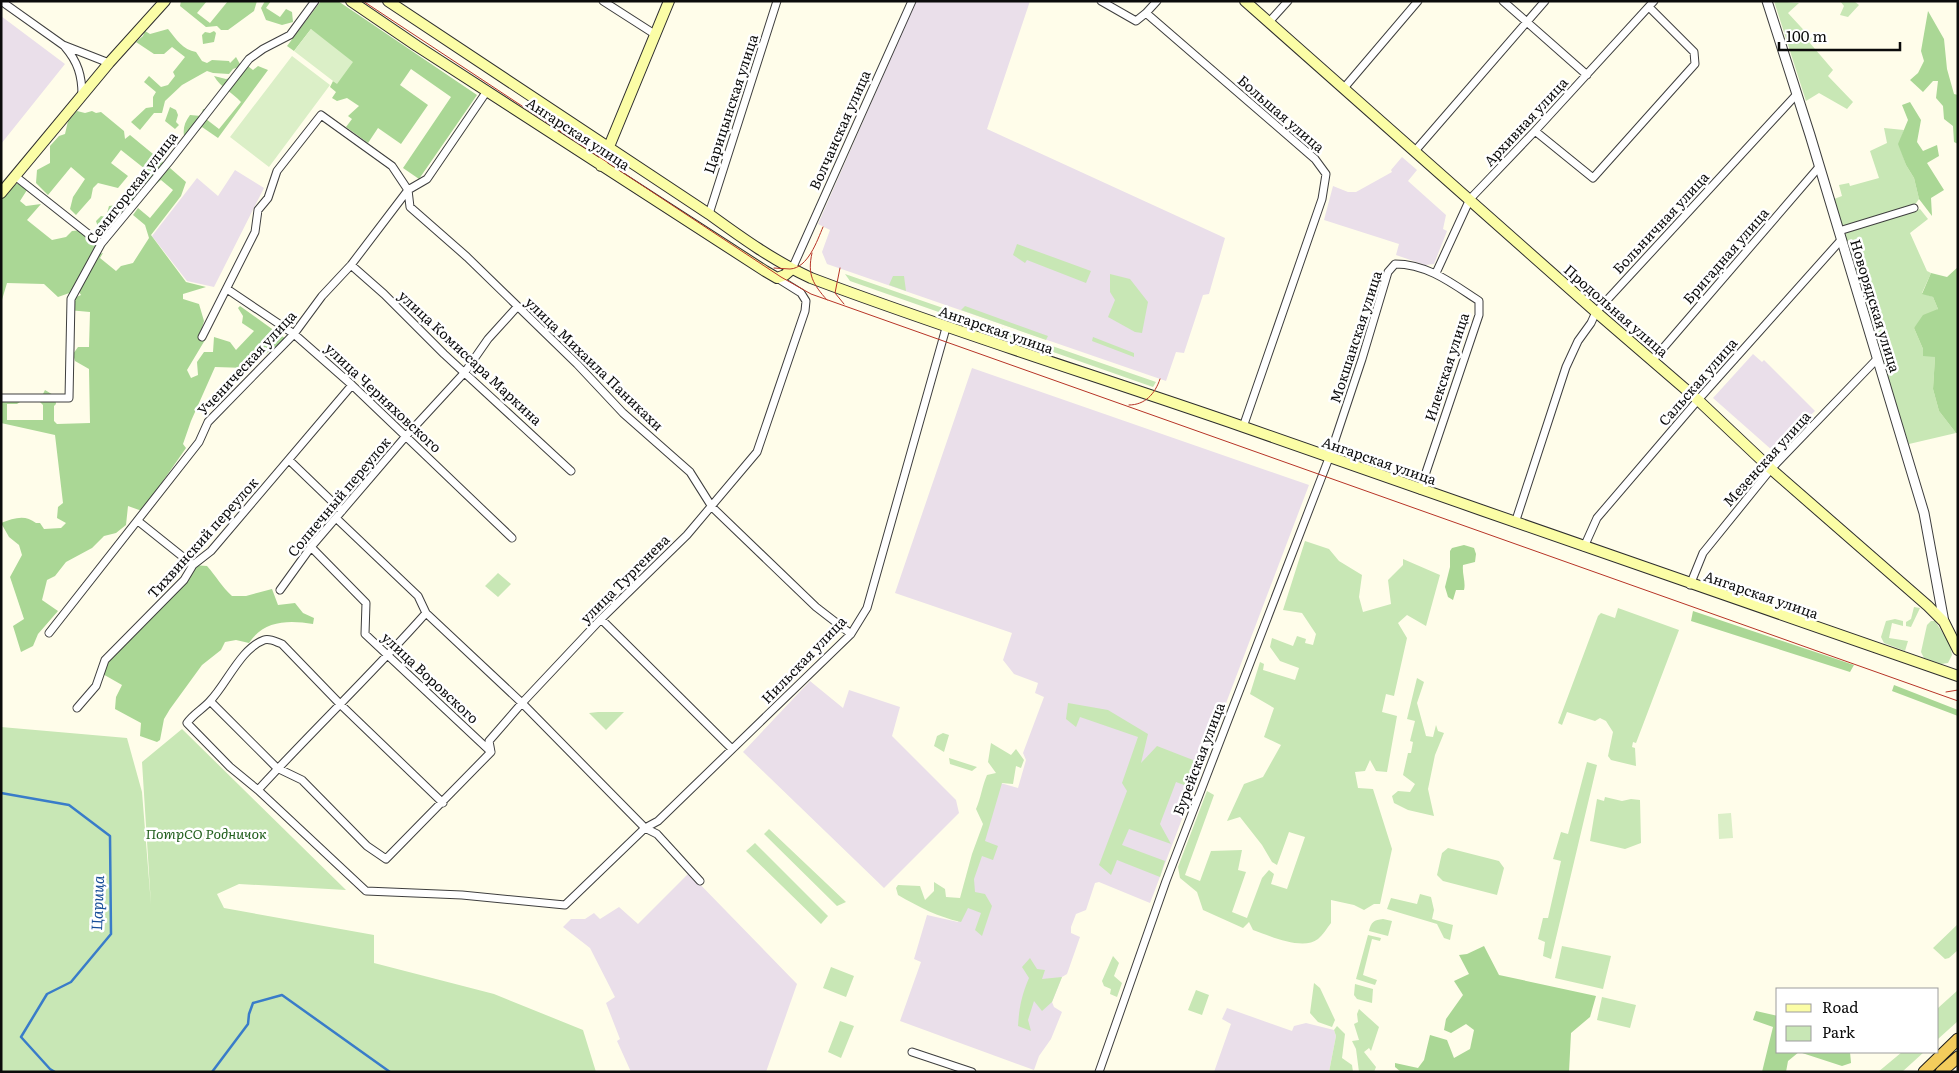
<svg xmlns="http://www.w3.org/2000/svg" width="1959" height="1073" font-family="Literata,serif">
<style>
.industrial{fill:#eadfea}
.green{fill:#c8e7b5}
.forest{fill:#aad795}
.pitch{fill:#dbefc7}
.lines{fill:none;stroke-linecap:round;stroke-linejoin:round}
.stream{stroke:#397cc9;stroke-width:2.5}
.minor-casing{stroke:#3e3e3e;stroke-width:9}
.tertiary-casing{stroke:#3e3e3e;stroke-width:11}
.secondary-casing{stroke:#2d2d2d;stroke-width:12}
.trunk-casing{stroke:#1c1c1c;stroke-width:13}
.minor{stroke:#fff;stroke-width:7}
.tertiary{stroke:#fff;stroke-width:9}
.secondary{stroke:#fbfda6;stroke-width:10}
.trunk{stroke:#f3cc5c;stroke-width:11}
.tram{stroke:#b73427;stroke-width:1}
.labels{text-anchor:middle;stroke-width:5;stroke-linejoin:round;paint-order:stroke}
.street-label{font-size:14px;fill:#0b0b0b;stroke:#fff}
.park-label{font-size:14px;font-style:italic;fill:#23601e;stroke:#fff}
.water-label{font-size:15px;font-style:italic;fill:#194f99;stroke:#fff}
</style>
<rect width="100%" height="100%" fill="#fffdea"/>
<path class="industrial" d="M916,1H1030L987,129L1225,238L1209,294L1203,295L1184,353L1176,352L1166,381L827,264L822,252L830,230L818,224Z
M1,16L65,64L1,144Z
M1402,157L1417,170L1408,181L1446,215L1443,229L1447,231L1434,264L1425,265L1396,255L1399,244L1324,220L1333,186L1348,192H1356L1392,172L1391,170Z
M235,170L264,188L214,287L187,281L152,236L197,178L218,196Z
M1753,354L1762,362L1764,360L1815,411L1773,451L1713,398Z
M972,368L1309,485L1150,903L1099,882L1095,883L1086,910L1076,914L1071,927V933L1080,937L1067,974L1062,977L1052,1002L1054,1007L1062,1012L1051,1039L1039,1056L1034,1070L900,1021L921,962L914,959L927,915L958,922L997,782L1018,788L1026,760L1023,753L1044,697L1035,693L1038,683L1014,674L1003,660L1012,633L895,593Z
M810,681L843,708L849,690L900,707L892,736L956,800L959,813L884,888L743,752Z
M689,873L797,984L766,1072H631L617,1041L620,1039L606,1003L615,997L590,948L563,927L571,919H585L594,913L600,919L619,907L638,924Z
M1227,1008L1292,1031L1294,1026L1306,1023L1334,1030L1336,1036L1329,1072H1214L1231,1024L1222,1019Z"/>
<path class="green" d="M1774,1L1799,3L1788,13L1812,39L1809,42L1833,70L1828,76L1853,102L1847,109L1819,93L1806,101Z
M1840,1H1854L1859,5L1848,17L1840,15L1844,6Z
M1884,128L1904,130L1899,144L1906,165L1914,178L1919,199L1914,206L1842,228L1834,199L1842,196L1839,185L1849,183L1850,186L1879,178L1870,151L1887,143Z
M1920,209L1928,219L1910,233L1927,271L1931,273L1922,293L1933,297L1938,309L1914,328L1923,349L1935,357L1933,389L1939,411L1956,433L1909,444L1876,349L1845,236L1846,232Z
M1017,244L1091,271L1086,283L1027,260L1025,263L1013,255Z
M845,274L1156,382L1153,387L850,281Z
M1110,274L1130,279L1148,302L1142,333L1135,332L1108,317L1115,300L1110,292Z
M893,276H904L906,291L889,285Z
M965,306L1048,336L1046,340L961,310Z
M1093,337L1134,353V357L1092,341Z
M1305,541L1329,549L1339,561L1362,575L1359,597L1363,612L1391,604L1388,580L1403,565V559L1440,575L1426,626L1407,615L1398,623L1407,638L1394,696L1386,694L1382,712L1397,716L1387,772L1376,771L1370,760L1365,771L1355,772L1358,788L1373,789L1392,849L1380,904H1374L1364,910L1354,905L1331,900V923C1327,928 1323,935 1318,939C1303,951 1270,936 1253,930L1249,922L1243,928L1203,910L1197,892L1180,878L1178,867L1207,791L1214,795L1185,875L1200,881L1211,851L1242,850L1238,870L1246,872L1232,912L1247,918L1262,878L1269,870L1274,874L1271,884L1287,889L1305,837L1289,832L1277,865L1272,862L1262,845L1240,817L1227,821L1244,784L1263,777L1281,745L1264,737L1274,708L1250,694L1260,662L1264,664L1263,670L1295,680L1299,668L1280,661L1270,647L1272,638L1293,646L1297,636L1306,639L1305,643L1313,645L1316,634L1302,613L1283,610Z
M498,573L511,584L498,597L485,586Z
M1914,607L1920,608L1911,627L1906,626V622L1911,619Z
M1618,608L1679,630L1636,743L1633,742L1632,747L1635,748L1636,766L1611,760L1608,756L1613,732L1606,721L1600,718L1595,721L1567,712L1562,725L1558,723L1598,616L1601,613L1615,618Z
M1895,619L1903,621V626L1892,623L1889,638L1908,641L1905,651L1884,643L1881,637L1886,621Z
M1931,621H1935L1950,644L1952,655L1948,663L1941,664L1924,658L1921,652L1927,625Z
M1417,678L1424,682L1417,703L1426,736L1433,737L1436,725L1438,731L1444,733L1435,755L1428,789L1434,816L1408,810L1394,803L1392,796L1398,791L1410,792L1415,784L1403,775L1408,753H1411L1413,742L1410,741L1415,721L1407,719Z
M1068,703L1108,710L1148,734L1141,763L1157,746L1193,760L1199,770L1192,788L1176,782L1160,824L1171,844L1129,829L1122,845L1165,861L1160,877L1117,860L1111,875L1099,865L1127,791L1122,783L1138,737L1080,717L1076,727L1066,719Z
M598,712H624L606,730L589,713Z
M1,727L127,738L142,792L151,905L142,762L182,729L346,890L239,884L217,894L224,908L374,935V963L494,994L583,1030L596,1072H1Z
M943,733L949,735L944,752L934,746L937,736Z
M991,743L1011,755L1016,749L1024,760L1021,768L1016,766L1013,784L1002,783L985,841L998,846L993,860L982,856L974,879L975,892L985,894L992,906L982,936L975,930L981,913L968,908L961,922C938,917 919,907 898,895L896,888L898,885L920,886L925,900L934,891V882L945,889L946,897L960,898L972,854L983,824L976,809C981,798 982,786 987,775L996,773L988,762Z
M949,758L977,767L972,771L950,764Z
M1587,762L1597,765L1551,959L1543,956L1545,942L1538,939L1543,918H1548L1561,861L1553,859L1561,832L1568,834Z
M1605,797L1622,801L1631,799L1640,800L1641,843L1625,849L1590,841L1597,799L1604,801Z
M769,829L846,902L837,906L764,834Z
M755,843L828,916L821,924L746,851Z
M1448,848L1499,861L1504,868L1497,895L1443,881L1437,875L1442,853Z
M1420,894L1431,897L1434,910L1432,919L1453,925L1450,940L1444,938L1437,924L1387,909L1391,898L1417,904Z
M1383,919L1392,921L1388,936L1369,931C1371,922 1374,920 1383,919Z
M1958,924V950L1949,958L1945,959L1933,948Z
M1368,935L1381,938L1380,941L1372,939L1363,975L1377,980L1375,985L1356,979Z
M1562,946L1611,956L1603,989L1555,978Z
M1113,956L1119,963L1114,976L1122,983L1117,997L1110,994L1111,989L1104,986L1102,981Z
M1030,958L1037,969L1045,970L1042,979L1062,977L1052,1002L1042,1011L1034,1001L1028,1020L1031,1031L1018,1026C1019,1008 1022,994 1029,978L1022,967Z
M831,967L854,976L846,997L823,988Z
M1314,983L1320,988L1335,1020L1332,1027L1318,1022L1310,1013Z
M1355,984L1373,989L1372,1003L1357,999L1354,995Z
M1196,990L1209,995L1202,1015L1188,1010Z
M1958,990V1021L1938,1039V1008Z
M1602,997L1636,1005L1630,1028L1597,1020Z
M1359,1009L1379,1027L1371,1051L1369,1048L1364,1052L1376,1067L1374,1072H1359L1356,1049L1352,1041L1359,1040L1354,1024L1358,1022L1357,1014Z
M840,1021L854,1026L841,1058L828,1052Z
M1337,1026L1345,1034L1342,1058L1352,1065L1353,1072H1329L1336,1036L1334,1030Z
M1902,1052H1924L1902,1072H1878Z"/>
<path class="forest" d="M181,1H207L197,13L210,23L228,1H257L254,11L228,30H221L217,26L206,27L180,6Z
M265,1H271L266,8L280,17L286,9L292,12L293,22L282,25L266,20L261,8Z
M321,1H338L477,95L419,179L403,168L451,97L411,69L400,85L428,105L401,144L378,128L368,143L346,127L352,119L348,116L359,106L347,98L337,101L332,98L336,92L330,87L333,81L336,83L311,29L294,51L287,46Z
M1928,11L1944,39L1947,69L1954,94L1958,95V144L1954,142L1953,126L1944,119L1943,106L1936,98L1938,81H1933L1923,92L1910,80L1918,73L1924,61L1921,51Z
M168,29C176,39 183,50 196,52L202,61L207,63L212,60L229,61L230,63L236,57L241,66L233,69L229,74L213,73L207,71L182,85L165,101L162,113H154L140,130L131,122L146,108L153,107V97L156,92L144,82L149,76L161,87L168,85L175,76L173,72L185,57L172,47L164,54H154L136,42L143,36L145,31L150,34Z
M214,31L216,33L214,42L203,44L202,35L205,32L210,33Z
M245,64L253,70L258,66L268,70L218,138L202,127L186,143C182,133 183,124 190,115L201,116L203,109L208,110L206,119L219,129L241,102C232,92 221,88 214,76L226,79L231,78Z
M1910,102L1921,120L1917,142L1923,151L1937,145L1939,156L1927,163L1944,190L1931,198L1932,216L1919,199L1914,178L1906,165L1898,144L1908,120L1902,105Z
M170,107L176,110L178,115L176,122L179,125L175,129L165,121Z
M77,111L85,113L92,111L96,113L101,112L124,131L125,139L130,135L164,163L166,171L170,168L186,182L181,196L151,235L186,282L206,287L183,294V299L199,304L204,321L200,335L205,340L187,370L191,378L198,375L197,362L204,352H213L214,337L230,342L236,350L254,331L242,323L243,316L238,308L240,306L286,339L246,368L215,367L191,421L183,444L186,448L142,511L128,506L126,525L116,533L104,536L92,548L66,562L55,576L47,580L42,600L58,611L38,634L33,646L21,652L13,626L24,619L10,577L22,555L19,545L9,537L1,523C14,518 25,514 36,523H40L44,529L61,528L66,523L57,518L58,507L63,503L55,435L1,423V399L15,394L20,402L17,404H7V420H43V405L37,399L43,394L45,390L55,396L56,404L54,406V421L57,424L90,423L89,369L75,361L73,354L78,347H89L90,312L68,310L67,301L81,295L78,290L58,297L44,284L7,283L1,303V200L16,184H23L27,190L20,201L26,206L41,204L27,220L52,240L66,237L72,231L83,230L98,245L99,254L103,253L100,258L116,271L121,266L133,263L149,238L145,225L133,215L138,208L150,218L173,190L161,180L151,188L143,182L150,173L121,150L111,163L128,176L118,188L98,183L93,188L91,198L76,215L70,209L73,197L85,179L71,167L48,195L36,183L37,170L50,163V146L59,136L65,134L68,121Z
M138,188L144,189L124,214L109,215L108,225L105,227H98L96,221L101,216L106,217L109,206L124,204L125,189Z
M1958,267V433H1956L1939,411L1933,389L1935,357L1923,356V349L1914,328L1923,315L1938,309L1933,297L1922,294L1931,273L1947,277Z
M1464,545L1474,548L1476,554L1475,562L1463,565C1462,575 1466,582 1464,590H1456L1453,600L1448,597L1445,587L1450,567V551L1452,548Z
M193,565L207,566C216,576 222,587 232,596H246L272,589L278,605L295,603L303,613L314,618L313,624C289,620 264,620 249,643L236,640L225,642L221,650L202,665L170,709L164,719L160,740L157,742L140,736L141,723L115,709L116,697L122,685L101,673L105,660Z
M1693,611L1854,665L1850,672L1691,621Z
M1894,685L1958,710V716L1892,691Z
M1484,946L1499,975L1596,996L1590,1017L1571,1033L1569,1072H1401L1395,1067V1063L1418,1068L1424,1060L1430,1035L1447,1040L1454,1058L1470,1049L1474,1030L1466,1024L1451,1033L1444,1030L1446,1019L1463,995L1454,981L1469,974L1459,955L1467,954Z
M1756,1011L1778,1016V1052H1850L1851,1063L1842,1066L1799,1052L1788,1061L1786,1072H1762L1773,1027L1753,1020Z"/>
<path class="pitch" d="M311,29L353,62L337,84L294,51Z
M292,56L330,85L269,167L230,137Z
M1731,813L1733,838L1719,839L1718,814Z"/>
<g class="lines">
<path class="stream" d="M1,793L69,805L110,836L111,934L71,982L47,994L21,1037L50,1069L55,1072
M212,1072L248,1024L249,1014L253,1003L282,995L390,1072"/>
<g class="minor-casing">
<path id="minor" d="M1,1L63,45L109,63
M603,1L656,35
M1101,1L1136,21L1146,13L1315,159L1326,174L1322,199L1243,427
M1503,1L1587,75
M1146,13L1157,1
M1269,22L1288,1
M65,47C78,62 82,76 82,95
M1344,88L1418,1
M1535,131L1593,178L1695,64L1694,52L1649,7
M1415,151L1545,1
M15,176L101,244
M709,214L777,1
M1839,231L1914,208
M351,265L384,294L444,354L571,471
M792,269L912,1
M1436,273L1470,199L1535,131L1654,1
M227,289L294,334L352,385L512,538
M202,337L255,232L258,210L268,198L277,171L321,115L392,166L408,190L410,207L467,257L577,364L623,413L690,472L712,507L816,607L851,634
M1652,361L1819,167
M1,398H69L71,299L101,244L168,163L249,59L263,49L290,35L315,1
M289,460L342,511
M336,518L418,596L426,613L522,703L645,828L657,834L700,881
M138,521L193,565
M1515,523L1566,367L1578,341L1591,323L1596,312L1797,94
M311,547L366,603L365,634L491,752
M1584,547L1597,518L1698,400L1841,240
M1690,585L1703,553L1771,469L1877,359
M280,590L311,547L406,436L465,372L488,339L517,307
M426,613C372,674 313,730 258,790L366,891L462,895L565,905L645,828L658,821L851,634L867,608L946,328
M601,619L732,749
M49,633L199,442L208,422L294,334L322,296L351,265L408,190L427,179L487,91
M210,701L277,768L302,780L367,846L386,859L491,752L489,741L522,703L601,619L687,535L757,452L805,311L806,301L801,293L777,278
M77,708L96,686L105,660L184,580L193,565L211,551L352,385
M258,790L230,767L187,723C193,714 203,709 210,701C226,685 241,648 264,640C270,638 276,642 282,644L340,704L443,803
M912,1052L972,1072
M1099,1072L1166,881L1329,458L1362,359L1388,272L1395,264C1428,264 1453,284 1479,301V315L1420,490"/>
</g>
<g class="tertiary-casing">
<path id="tertiary" d="M1767,1L1810,135L1924,513L1944,622"/>
</g>
<g class="secondary-casing">
<path id="secondary" d="M351,1L417,46L765,271L777,278L785,275L792,269
M388,1L709,214C742,238 774,261 811,278C954,332 1100,377 1244,427C1482,510 1719,594 1958,676
M1245,1L1596,312L1698,400L1771,469L1928,606L1944,622L1958,650
M601,166L669,1
M1,193L109,63L165,1"/>
</g>
<g class="trunk-casing">
<path id="trunk" d="M1924,1072L1958,1039
M1941,1072L1958,1057"/>
</g>
<use href="#minor" class="minor"/>
<use href="#tertiary" class="tertiary"/>
<use href="#secondary" class="secondary"/>
<use href="#trunk" class="trunk"/>
<path class="tram" d="M363,1L781,277L811,294L1958,701
M812,253C807,275 813,284 827,300
M774,268C779,268 785,269 790,269C808,268 817,241 823,227
M840,268L835,293L844,304
M1129,405C1145,405 1155,394 1160,379
M1946,692L1958,690"/>
</g>
<g class="labels">
<g class="street-label">
<text transform="translate(731 104) rotate(-72)" y="5">Царицынская улица</text>
<text transform="translate(1281 114) rotate(41)" y="5">Большая улица</text>
<text transform="translate(1526 122) rotate(-47)" y="5">Архивная улица</text>
<text transform="translate(840 130) rotate(-66)" y="5">Волчанская улица</text>
<text transform="translate(578 134) rotate(33)" y="5">Ангарская улица</text>
<text transform="translate(132 188) rotate(-52)" y="5">Семигорская улица</text>
<text transform="translate(1661 223) rotate(-47)" y="5">Больничная улица</text>
<text transform="translate(1726 256) rotate(-49)" y="5">Бригадная улица</text>
<text transform="translate(1875 306) rotate(73)" y="5">Новорядская улица</text>
<text transform="translate(1616 311) rotate(41)" y="5">Продольная улица</text>
<text transform="translate(996 330) rotate(19)" y="5">Ангарская улица</text>
<text transform="translate(1356 337) rotate(-72)" y="5">Мокшанская улица</text>
<text transform="translate(470 358) rotate(43)" y="5">улица Комиссара Маркина</text>
<text transform="translate(247 363) rotate(-47)" y="5">Ученическая улица</text>
<text transform="translate(594 364) rotate(44)" y="5">улица Михаила Паникахи</text>
<text transform="translate(1447 367) rotate(-72)" y="5">Илекская улица</text>
<text transform="translate(1698 382) rotate(-49)" y="5">Сальская улица</text>
<text transform="translate(383 398) rotate(43)" y="5">улица Черняховского</text>
<text transform="translate(1767 459) rotate(-48)" y="5">Мезенская улица</text>
<text transform="translate(1379 461) rotate(19)" y="5">Ангарская улица</text>
<text transform="translate(339 497) rotate(-50)" y="5">Солнечный переулок</text>
<text transform="translate(203 538) rotate(-48)" y="5">Тихвинский переулок</text>
<text transform="translate(625 579) rotate(-45)" y="5">улица Тургенева</text>
<text transform="translate(1761 595) rotate(19)" y="5">Ангарская улица</text>
<text transform="translate(804 660) rotate(-46)" y="5">Нильская улица</text>
<text transform="translate(430 678) rotate(43)" y="5">улица Воровского</text>
<text transform="translate(1199 759) rotate(-69)" y="5">Бурейская улица</text>
</g>
<g class="park-label">
<text x="206" y="839">ПотрСО Родничок</text>
</g>
<g class="water-label">
<text transform="translate(98 903) rotate(-88)" y="5">Царица</text>
</g>
</g>
<rect width="1959" height="1073" fill="none" stroke="#0b0b0b" stroke-width="5"/>
<rect x="1776" y="988" width="162" height="65" fill="#ffffff" stroke="#9d9d9d"/>
<rect x="1786" y="1004" width="25" height="8" fill="#fbfda6" stroke="#9d9d9d"/>
<text x="1822" y="1013" font-size="15" fill="#0b0b0b">Road</text>
<rect x="1786" y="1026" width="25" height="15" fill="#c8e7b5" stroke="#9d9d9d"/>
<text x="1822" y="1038" font-size="15" fill="#0b0b0b">Park</text>
<path d="M1779 42v8h121v-8" fill="none" stroke="#0b0b0b" stroke-width="2.5"/>
<text x="1786" y="42" font-size="15" fill="#0b0b0b" stroke="#ffffff" stroke-width="4" paint-order="stroke">100 m</text>
</svg>
